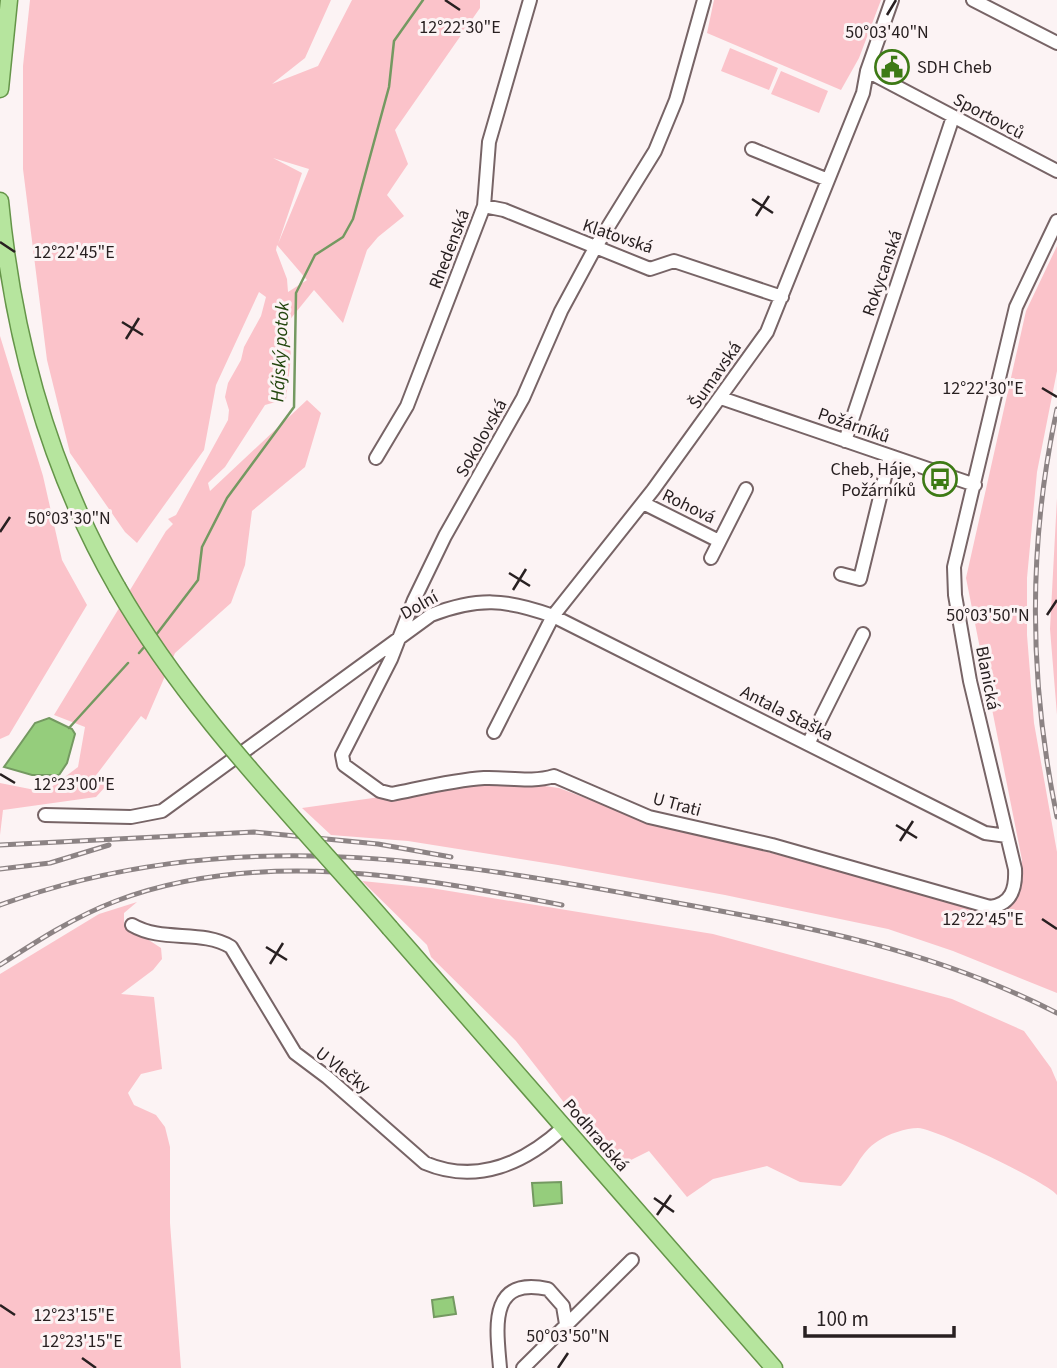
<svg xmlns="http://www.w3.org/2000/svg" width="1057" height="1368" font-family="'Source Sans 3',sans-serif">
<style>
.green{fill:#fbc3ca;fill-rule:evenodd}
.water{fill:#95cd7c;stroke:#749961;stroke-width:2}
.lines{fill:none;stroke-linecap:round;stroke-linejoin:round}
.stream{stroke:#749961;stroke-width:2.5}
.minor-casing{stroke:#776466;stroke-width:16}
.major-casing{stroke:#659549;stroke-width:19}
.minor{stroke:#fff;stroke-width:12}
.major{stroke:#b6e59e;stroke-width:16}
.rail-casing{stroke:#8c8384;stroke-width:5}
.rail{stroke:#fcf3f4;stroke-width:2.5;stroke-dasharray:8;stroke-linecap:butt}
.major-bridge-casing{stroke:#659549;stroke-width:19;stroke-linecap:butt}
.major-bridge{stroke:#b6e59e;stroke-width:16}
.ticks{fill:none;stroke:#282021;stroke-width:2.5}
.labels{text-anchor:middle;stroke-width:6;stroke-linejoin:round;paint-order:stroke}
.poi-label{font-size:18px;fill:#282021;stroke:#fcf3f4;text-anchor:start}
.street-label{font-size:18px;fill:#282021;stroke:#fcf3f4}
.water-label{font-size:19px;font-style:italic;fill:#23460e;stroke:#fcf3f4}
.ticks-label{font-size:18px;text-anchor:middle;fill:#282021;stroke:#fcf3f4;stroke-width:6;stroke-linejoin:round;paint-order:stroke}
</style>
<rect width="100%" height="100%" fill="#fcf3f4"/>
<path class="green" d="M30,0H331L305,58L272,84L318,66L352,0H480V8L395,130L408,164L387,195L404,216L378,237L367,250L343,323L314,290L288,322L291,357L286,399L265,405L225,467L208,483L210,491L307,400L321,413L305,467L252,511L245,565L231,603L175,653L146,720L141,716L94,778L106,786L96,797L3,810L0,835V783L45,792L78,767L85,727L54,715L166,531L173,524L168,519L176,515L228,420L229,410L225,397L228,383L241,360L244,347L261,316L266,297L259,292L216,385L204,450L137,543L125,532L70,453L47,360L23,169V66ZM273,158L309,169L278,244L302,173ZM277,245L307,280L288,292L287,279L276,250Z
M714,0H881L859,58L841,90L707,33Z
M730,48L778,68L769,90L721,71Z
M781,71L828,91L819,113L771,94Z
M1057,246V371L1037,472L1027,578V635L1034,723L1057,852V993L953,951L888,929L725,895L558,865L408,841L331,835L302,808L501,780L559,788L638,818L927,894L993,916C1024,902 1019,891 1022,860L966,578L1026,311Z
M0,336L43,476L62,560L87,605L9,735L0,739Z
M1057,498V715L1050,629Z
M362,881L431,888L713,934L952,999L1024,1031L1051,1068L1057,1082V1195C1049,1183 934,1128 918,1128C906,1128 888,1134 878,1141C860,1152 855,1172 841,1186L800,1182L767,1166L713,1179L687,1197L649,1151L615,1168L516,1041L431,957L427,945Z
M137,902L124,913V924L161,948L162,959L153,970L121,994L154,997L162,1069L141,1074L128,1093L134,1105L156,1115L165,1127L170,1147V1223L181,1368H0V974L99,914Z"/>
<path class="water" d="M49,718L72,729L75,734L67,763L59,775H32L4,767L35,723Z
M561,1182L562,1203L534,1206L532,1183Z
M453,1297L456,1314L434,1317L432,1300Z"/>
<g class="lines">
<path class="stream" d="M156,635L198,580L202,547L227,498L294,407L296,293L315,255L343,237L353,219L389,87L394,41L423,0
M139,653L146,645
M69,728L128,663"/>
<g class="minor-casing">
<path id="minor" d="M704,0L676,100L655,151L595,248L561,311L523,398L445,536L414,600L391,659L342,755L344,765L380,791L392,794C422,788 453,780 484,778C507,777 532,783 554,776L649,817L772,845L990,907C1012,904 1016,888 1015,869L970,681L955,595L954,567L1016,307L1057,221
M973,0L1057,43
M867,71L1057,171
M752,149L828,180
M484,206L504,210L650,269L674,261L782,297
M721,398L975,485
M845,441L953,117
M376,458L407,406L484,206L489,142L530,0
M643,503L719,541
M711,558L746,489
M841,574L860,579L890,456
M494,732L553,616L653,490L767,332L863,93L867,71L892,0
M808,744L863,634
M45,815L131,817L162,811L431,615C478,597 506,599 553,616L985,833L1007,836
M132,925C163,943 201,929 231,947L295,1053L327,1077L425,1163C477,1185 525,1163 564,1127
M500,1368C497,1330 487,1276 548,1289L563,1306L566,1324
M523,1368L632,1260"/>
</g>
<g class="major-casing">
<path id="major" d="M0,89L9,0
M0,201C13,338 48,467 117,587
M390,928L774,1368"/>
</g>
<use href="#minor" class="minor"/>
<use href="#major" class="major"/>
<g class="rail-casing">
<path id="rail" d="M1057,409C1028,543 1029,682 1057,817
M0,845L254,832L378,844L451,857
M0,869L50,863L109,845
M0,905C227,823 441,859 672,902C809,927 931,949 1057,1013
M0,965C37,941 74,917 116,901C259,847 417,877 562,905"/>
</g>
<use href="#rail" class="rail"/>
<g class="major-bridge-casing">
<path id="major-bridge" d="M117,587C189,713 295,818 390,928"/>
</g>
<use href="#major-bridge" class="major-bridge"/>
</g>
<path class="ticks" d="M445,0L460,10M887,15L896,0M752,199L773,213M756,216L769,196M0,242L15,252M122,322L143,335M126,339L139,318M1042,388L1057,397M0,532L10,517M509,573L530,586M513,590L526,569M1047,615L1057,600M0,774L15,783M896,825L917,838M900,841L913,821M1042,919L1057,929M266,947L287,960M270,964L283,943M654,1198L674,1212M657,1215L671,1195M0,1305L15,1315M82,1358L96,1368M558,1368L568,1353"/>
<defs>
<g id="civic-ring" transform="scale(1.75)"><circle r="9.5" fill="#fcf3f4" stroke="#3d7a15" stroke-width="1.5"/><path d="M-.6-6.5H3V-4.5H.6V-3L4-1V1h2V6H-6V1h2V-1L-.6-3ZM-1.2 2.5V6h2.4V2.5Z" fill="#3d7a15"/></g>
<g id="bus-ring" transform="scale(1.75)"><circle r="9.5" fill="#fcf3f4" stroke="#3d7a15" stroke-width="1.5"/><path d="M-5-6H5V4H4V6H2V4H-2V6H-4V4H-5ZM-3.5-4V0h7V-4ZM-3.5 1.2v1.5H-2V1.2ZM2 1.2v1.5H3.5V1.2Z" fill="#3d7a15"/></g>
</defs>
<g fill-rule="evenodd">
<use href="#civic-ring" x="892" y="67"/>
<use href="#bus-ring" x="940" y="479"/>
</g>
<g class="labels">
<g class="poi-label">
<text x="917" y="73">SDH Cheb</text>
<text x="916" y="475" text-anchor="end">Cheb, Háje,<tspan x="916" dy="21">Požárníků</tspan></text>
</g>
<g class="street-label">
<text transform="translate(989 116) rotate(28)" y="6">Sportovců</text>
<text transform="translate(618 236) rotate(19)" y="6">Klatovská</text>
<text transform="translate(449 249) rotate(-69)" y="6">Rhedenská</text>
<text transform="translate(882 273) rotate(-71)" y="6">Rokycanská</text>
<text transform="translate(715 375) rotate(-55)" y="6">Šumavská</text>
<text transform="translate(854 425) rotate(19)" y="6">Požárníků</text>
<text transform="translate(481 438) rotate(-61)" y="6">Sokolovská</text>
<text transform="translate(689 506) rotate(26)" y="6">Rohová</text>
<text transform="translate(419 605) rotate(-29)" y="6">Dolní</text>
<text transform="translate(988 678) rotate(79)" y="6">Blanická</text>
<text transform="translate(787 713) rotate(27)" y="6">Antala Staška</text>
<text transform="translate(677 804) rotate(15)" y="6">U Trati</text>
<text transform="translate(343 1070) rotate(38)" y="6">U Vlečky</text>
<text transform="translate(596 1135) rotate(49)" y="6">Podhradská</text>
</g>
<g class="water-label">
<text transform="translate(279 352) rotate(-87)" y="7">Hájský potok</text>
</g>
</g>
<g class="ticks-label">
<text x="460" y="33">12°22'30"E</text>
<text x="887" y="38">50°03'40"N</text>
<text x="74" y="258">12°22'45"E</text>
<text x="983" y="394">12°22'30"E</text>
<text x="69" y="524">50°03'30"N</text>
<text x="988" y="621">50°03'50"N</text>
<text x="74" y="790">12°23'00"E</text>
<text x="983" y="925">12°22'45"E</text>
<text x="74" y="1321">12°23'15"E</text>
<text x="568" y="1342">50°03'50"N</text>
<text x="82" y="1347">12°23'15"E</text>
</g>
<path d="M805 1326v10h149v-10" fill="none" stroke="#282021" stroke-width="3.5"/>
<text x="816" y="1326" font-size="21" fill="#282021" stroke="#fcf3f4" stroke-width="5" paint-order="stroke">100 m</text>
</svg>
